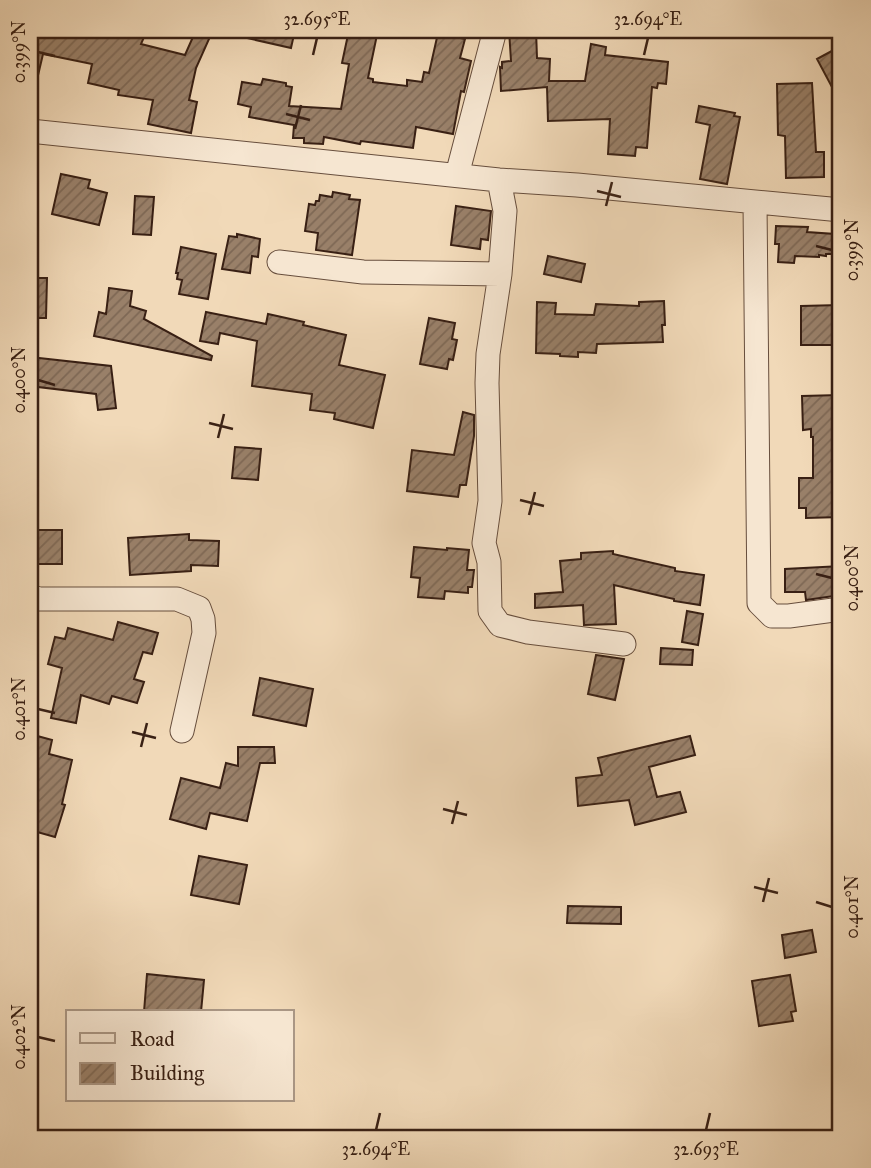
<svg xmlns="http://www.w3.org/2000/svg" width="871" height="1168" font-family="'IM FELL Great Primer',serif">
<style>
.building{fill:url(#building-hatch);stroke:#392014;stroke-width:2}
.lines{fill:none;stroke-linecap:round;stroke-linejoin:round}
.minor-casing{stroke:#674e3d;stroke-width:25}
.minor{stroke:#f6e6d1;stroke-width:23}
.ticks{fill:none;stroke:#392014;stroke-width:2.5}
.neatline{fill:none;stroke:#392014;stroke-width:2.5}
.ticks-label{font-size:18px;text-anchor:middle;fill:#392014}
</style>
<defs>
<pattern id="building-hatch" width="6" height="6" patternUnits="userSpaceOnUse" patternTransform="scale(1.75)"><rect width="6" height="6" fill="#998069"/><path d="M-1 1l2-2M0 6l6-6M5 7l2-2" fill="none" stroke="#7e6855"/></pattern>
</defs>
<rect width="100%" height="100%" fill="#f1d9b8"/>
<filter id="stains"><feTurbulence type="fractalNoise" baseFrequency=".00286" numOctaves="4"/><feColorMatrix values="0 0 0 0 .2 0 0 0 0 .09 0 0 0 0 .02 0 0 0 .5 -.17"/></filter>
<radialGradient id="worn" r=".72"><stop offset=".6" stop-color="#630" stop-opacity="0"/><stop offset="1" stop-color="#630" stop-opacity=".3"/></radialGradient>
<path class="building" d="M30,30H147L141,44L185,55L196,30H213L196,68L189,100L197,102L191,133L148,124L153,100L118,95L119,90L88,83L92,64L43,54L36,84H30Z
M239,30H295L291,48L238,36Z
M349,30H378L368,78L373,79V82L407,86V80L422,82L424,72L429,73L438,33L465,39L460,58L471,61L464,92L461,91L453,134L416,127L413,148L361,141L360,144L324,137L323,144L304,143V138H293L294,125L249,117L251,107L238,104L242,82L261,85L263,79L286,83V86L292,87L289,106L341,109L349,64L342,63Z
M509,30H536L537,58L550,59L549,81H585L591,44L606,47L605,55L668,62L666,84L658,83L657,88L652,87L647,148L636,147L635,156L608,154L610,119L548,121L547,87L501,91L500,67L502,68V62L511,61Z
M841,46V104L817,59Z
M812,83L816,152H824V177L786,178L785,136L778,135L777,84Z
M699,106L735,113L734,116L740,117L727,184L700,179L710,125L696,122Z
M61,174L90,180L88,188L107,193L99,225L52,214Z
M333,192L350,195L349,199L360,200L352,255L316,250L318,233L305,231L309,204L315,205L316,201H319L320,195L332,197Z
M135,196L154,197L151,235L133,234Z
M456,206L491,211L488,240L481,239L480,249L451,245Z
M776,226L808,227L807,232L835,234L834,254H826V256L819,255V257L795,256L794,263L778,262L779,244H775Z
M237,234L260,239L258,257L252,256L250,273L222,269L229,236L237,237Z
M181,247L216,254L208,299L179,294L182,280L177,279L178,273H176Z
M548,256L585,264L581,282L544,274Z
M30,278H47L46,318H30Z
M109,288L132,291L130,306L146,311L144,319L212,356L211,360L94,336L99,312L106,314Z
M664,301L665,325H662L663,342L597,344L596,353L578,352V357L560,356V354L536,353L537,302L556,303L555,314L594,315L596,304L639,306V302Z
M840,305V345H801V306Z
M206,312L266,324L268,314L304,322L303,325L346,335L339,365L385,375L373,428L334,419L335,413L310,410L312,394L252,386L257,341L220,333L218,344L200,341Z
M429,318L455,323L452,339L457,340L453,360L449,359L447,369L420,364Z
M30,357L111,366L116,408L98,410L96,394L30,386Z
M840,395L841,412V517L806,518V508H799V478H813V437H811V429L803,430L802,396Z
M463,412L474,415V436L466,485H460L458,497L407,491L412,450L454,455Z
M235,447L261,449L258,480L232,478Z
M30,530H62V564H30Z
M189,534V540L219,541L218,566L191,565V571L130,575L128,538Z
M414,547L447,550V548L469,550L467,570H474L472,587H468V593L445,591L444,599L418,597L420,578L411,577Z
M613,551V554L675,568V571L704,575L700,605L674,601V599L614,585L616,624L584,625L583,605L535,608V594L563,592L560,561L581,559V553Z
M841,566V595L806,600L805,592H785V569Z
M687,611L703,614L698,645L682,642Z
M118,622L158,633L152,654L143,652L134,679L144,682L137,703L112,696L109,704L81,695L76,723L51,718L62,668L48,664L55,637L65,639L68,628L113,640Z
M661,648L693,650L692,665L660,664Z
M596,655L624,659L615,700L588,694Z
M260,678L313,689L306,726L253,715Z
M30,734L52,740L49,754L72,760L62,804L65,805L55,837L30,830V797L36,774L30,773Z
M690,736L695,755L649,767L657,797L680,792L686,812L635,825L629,800L578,806L576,778L602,775L598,758Z
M238,747H274L275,763H260L247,821L210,813L206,829L170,819L181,778L220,788L226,763L238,766Z
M199,856L247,865L239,904L191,895Z
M568,906L621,907V924L567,923Z
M812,930L816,952L785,958L782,935Z
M147,974L204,980L201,1012H144Z
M790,975L796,1011L791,1012L793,1021L759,1026L752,981Z"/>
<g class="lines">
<g class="minor-casing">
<path id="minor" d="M30,131L499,180L577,185L841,210
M457,175L495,30
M499,180L505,211L500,274L488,354L487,383L490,501L484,543L489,562L490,611L500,625L528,632L624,644
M755,203L759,603L772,616H789L841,609
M279,262L363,272L500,274
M30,596L39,599H177L199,608L203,619L204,633L182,731"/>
</g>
<use href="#minor" class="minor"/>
</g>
<path class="ticks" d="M38,52L55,56M313,55L317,38M644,55L648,38M286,114L310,120M295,129L301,105M597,191L621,197M606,206L612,182M816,246L832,250M38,380L55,385M209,423L233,429M218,438L224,414M520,500L544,506M529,515L535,492M816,574L832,578M38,709L55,713M132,732L156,738M141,747L147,723M443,809L467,815M452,824L458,801M754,887L778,893M763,902L769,878M816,902L832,907M38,1037L55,1041M376,1130L380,1113M706,1130L710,1113"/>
<rect width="871" height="1168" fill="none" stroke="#f1d9b8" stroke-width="77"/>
<rect x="66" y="1010" width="228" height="91" fill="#f6e6d1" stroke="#aa9785" stroke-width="2"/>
<rect x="80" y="1033" width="35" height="10" fill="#f6e6d1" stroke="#aa9785" stroke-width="2"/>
<text x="130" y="1046" font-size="21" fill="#392014">Road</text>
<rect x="80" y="1063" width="35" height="21" fill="url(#building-hatch)" stroke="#aa9785" stroke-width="2"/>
<text x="130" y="1080" font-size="21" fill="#392014">Building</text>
<rect x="38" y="38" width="794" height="1092" class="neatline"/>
<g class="ticks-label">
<text x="317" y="25">32.695°E</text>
<text x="648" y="25">32.694°E</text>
<text transform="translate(19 52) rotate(-90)" y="6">0.399°N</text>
<text transform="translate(852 250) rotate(-90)" y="6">0.399°N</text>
<text transform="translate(19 380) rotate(-90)" y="6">0.400°N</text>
<text transform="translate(852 578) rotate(-90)" y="6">0.400°N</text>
<text transform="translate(19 709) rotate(-90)" y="6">0.401°N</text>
<text transform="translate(852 907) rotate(-90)" y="6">0.401°N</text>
<text transform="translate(19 1037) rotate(-90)" y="6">0.402°N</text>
<text x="376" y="1155">32.694°E</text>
<text x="706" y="1155">32.693°E</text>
</g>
<rect width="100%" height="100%" filter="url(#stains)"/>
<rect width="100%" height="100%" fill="url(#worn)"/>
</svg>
